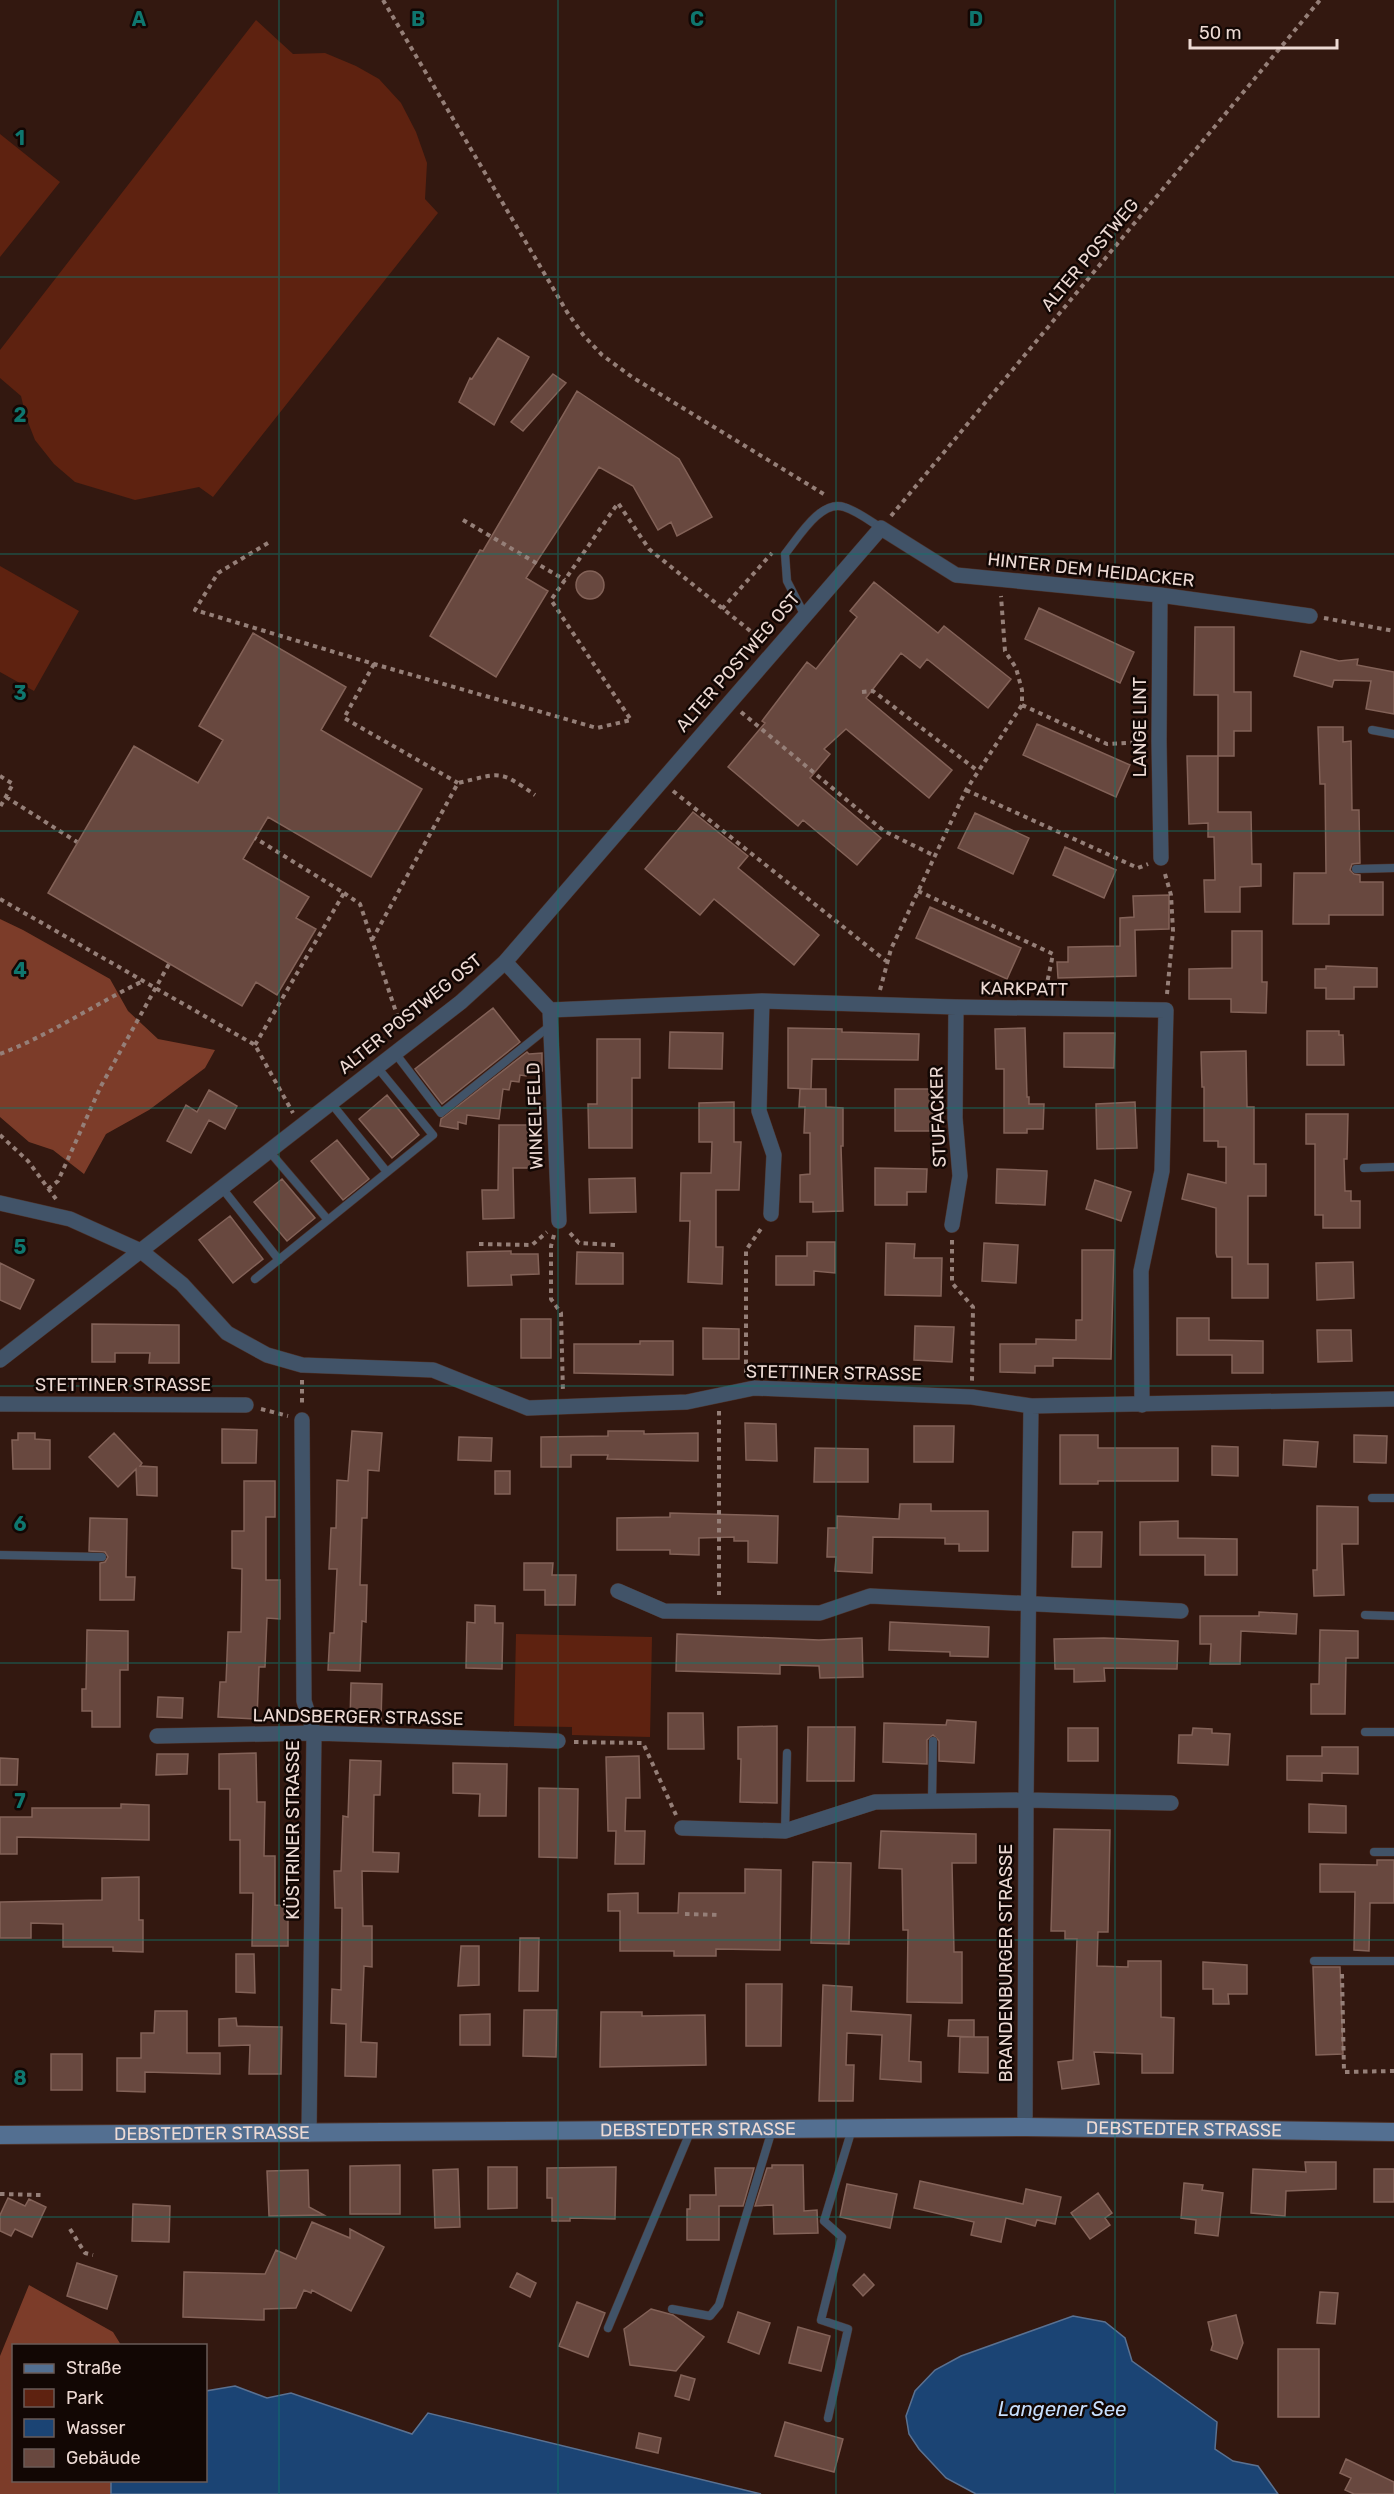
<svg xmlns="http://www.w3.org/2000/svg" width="1394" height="2494" font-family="Rubik,sans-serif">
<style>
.green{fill:#5e2210}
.forest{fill:#7c3c29}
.water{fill:#1b4474;stroke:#5a7191;stroke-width:1.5}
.building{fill:#68483f;stroke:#836258;stroke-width:1.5}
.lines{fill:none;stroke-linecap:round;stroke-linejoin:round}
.service-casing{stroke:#4d332b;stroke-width:9}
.minor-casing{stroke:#4d332b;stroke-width:16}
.secondary-casing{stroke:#4d332b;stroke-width:20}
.path{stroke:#957f78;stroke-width:4;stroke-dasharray:4.5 4.5;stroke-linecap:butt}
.service{stroke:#415368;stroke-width:8}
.minor{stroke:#415368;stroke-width:15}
.secondary{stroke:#536f91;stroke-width:18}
.grid{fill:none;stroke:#0f766e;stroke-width:1.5;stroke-opacity:0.55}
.labels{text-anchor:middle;stroke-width:5;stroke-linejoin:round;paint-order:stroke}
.street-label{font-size:18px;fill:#eddad4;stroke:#120704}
.water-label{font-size:20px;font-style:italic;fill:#c7dffe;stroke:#120704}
.grid-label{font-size:20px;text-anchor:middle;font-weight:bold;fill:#0f766e;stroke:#120704;stroke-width:5;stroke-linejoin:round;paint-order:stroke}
</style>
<rect width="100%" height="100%" fill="#331810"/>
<path class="green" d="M256,20L293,54L325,53L356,66L379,79L401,103L416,132L427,163L425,199L438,213L213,497L199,487L135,500L75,482L54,464L35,440L26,417L21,396L0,378V350Z
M0,134L60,182L0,257Z
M0,566L79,611L34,691L0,672Z
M516,1634L652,1637L650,1737L572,1735V1727L514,1726Z"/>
<path class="forest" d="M0,919L23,930L110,979L128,1011L158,1039L215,1050L205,1068L149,1110L106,1134L84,1174L53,1150L29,1142L0,1117Z
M29,2285L113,2332L121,2345L14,2346V2480L111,2481V2494H0V2356Z"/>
<path class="water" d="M1073,2316L1105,2322L1125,2338L1132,2361L1217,2422L1215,2449L1233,2461L1258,2466L1278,2494H976L946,2478L919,2449L909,2434L906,2416L915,2391L935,2370L961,2356Z
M235,2386L267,2398L291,2393L412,2434L428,2413L761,2494H111V2481L206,2480V2391Z"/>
<path class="building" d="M498,338L529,357L494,425L459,402L470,378L472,379Z
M553,374L566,383L523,431L511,422Z
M577,391L679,459L712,517L677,536L671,522L658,530L633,486L599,467L526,578L548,591L496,677L430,636L480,550L483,551Z
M576 585a14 14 0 1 1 28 0a14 14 0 1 1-28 0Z
M874,582L938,633L944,626L1011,679L988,708L927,659L920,668L901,653L866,698L952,770L929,798L846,729L824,749L830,754L810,778L881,838L857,865L803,820L798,826L728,767L765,723L762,721L807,662L816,669L857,617L850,611Z
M1039,608L1134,652L1120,683L1025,639Z
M1195,627H1234V692H1251V731H1234V756H1218V695H1194Z
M253,633L346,687L321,730L422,789L371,877L268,817L243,859L309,897L296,918L316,929L277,995L256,982L242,1006L48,893L134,746L198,783L223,740L199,726Z
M1301,651L1339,661L1358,659L1357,665L1394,672V714L1366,709L1371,681L1334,680L1332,687L1294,676Z
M1037,724L1130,765L1116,797L1023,755Z
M1318,727H1343V742L1351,741L1352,810H1359L1360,863L1352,864L1350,870L1354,874L1360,875V882H1383V915H1329V924H1293L1294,873H1326L1325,784H1320Z
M1187,756H1218V812H1251L1252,864H1261V886L1240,887V912H1205L1204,880H1215L1214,837H1208V823L1189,824Z
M693,812L748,856L738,868L819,935L794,965L714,899L700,915L645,869Z
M975,813L1029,838L1013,874L958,848Z
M1065,847L1116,870L1104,898L1053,875Z
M1169,895V929L1135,930L1136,976L1058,978L1057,962H1068V947L1120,946V918L1134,917L1133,896Z
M930,907L1021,948L1007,979L916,938Z
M1232,931H1262V982H1267L1266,1013L1231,1012V999H1189V969L1232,968Z
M1326,966L1377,968V987H1354V999H1326V988H1315V969H1326Z
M493,1008L520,1042L442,1104L415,1069Z
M788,1028L842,1029V1032L919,1034L918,1060L812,1059L811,1089L788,1088Z
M1025,1028L1027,1097H1029V1104H1044L1043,1129H1027V1133H1004V1069H996L995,1029Z
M1307,1031H1339V1035H1343L1344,1065H1307Z
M670,1032L723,1033L722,1069L669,1068Z
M1064,1033H1115L1114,1068L1064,1067Z
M597,1039H640V1078H632V1148H589L588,1104H597Z
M1246,1051L1247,1107H1254V1164H1266V1196H1248V1264H1268V1298H1232V1257H1217L1216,1253V1208L1182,1199L1188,1174L1226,1183V1147H1218V1141H1204V1087H1202L1201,1052Z
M527,1052L529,1054L542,1053V1071L527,1069L526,1076L520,1075L519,1082L511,1081L509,1090L503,1089L499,1119L467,1115L466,1124L458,1122V1129L440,1126L441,1119Z
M800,1089H826V1107L843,1108V1146H841L843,1211L813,1212V1202H800V1175L810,1174V1133H804L805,1107H799Z
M895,1089H933V1131H895Z
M209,1090L237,1106L225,1129L209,1120L191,1153L167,1141L186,1105L197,1112Z
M387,1095L419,1135L392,1158L359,1119Z
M734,1102V1142H741L739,1190H716V1247H723L722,1284L688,1282L690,1221H680L681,1173H711L712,1142H699V1103Z
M1135,1102L1137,1148L1097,1149L1096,1104Z
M1306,1114H1348L1347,1159H1344L1345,1191H1351V1201H1360V1228H1323V1215H1315V1144H1306Z
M499,1125H532L531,1168H513L514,1218L483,1219L482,1190H498Z
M337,1140L369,1179L343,1200L311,1161Z
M875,1168L927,1169L926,1192H907V1205H875Z
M997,1169L1047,1171L1045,1205L996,1203Z
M635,1178L636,1212L590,1213L589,1179Z
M282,1179L315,1218L287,1241L254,1202Z
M1095,1180L1131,1192L1121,1221L1086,1209Z
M230,1216L263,1259L233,1283L199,1240Z
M807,1242H835V1273L814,1271V1285H776V1256H807Z
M886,1243L915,1244L914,1258H942L941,1296L885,1295Z
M984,1243L1018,1245L1016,1283L982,1281Z
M1082,1250H1114L1111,1359L1053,1358V1366H1035V1373L1000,1372V1344H1036V1339L1076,1340V1320H1082Z
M511,1251V1254H538L539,1274L511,1275L512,1285L468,1286L467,1252Z
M577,1252L623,1253V1284H576Z
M1353,1262L1354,1298L1317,1300L1316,1263Z
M0,1263L34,1280L20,1309L0,1300Z
M1177,1318H1209V1340L1263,1341V1373H1232V1355H1177Z
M521,1319H551V1358H521Z
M92,1324L179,1325V1363H149L150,1353H115V1362H92Z
M915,1326L954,1327L952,1362L914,1360Z
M703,1328L739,1329V1359H703Z
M1317,1330H1351L1352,1361L1318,1362Z
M640,1341H673V1375L574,1373V1344H640Z
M745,1423L776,1424L777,1461L746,1460Z
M914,1426H954L953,1462H914Z
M222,1429L257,1430L256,1463H222Z
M352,1431L382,1433L379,1471L368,1470L367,1518H362L360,1585H367L366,1622L362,1621L360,1671L328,1670L330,1633H334L337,1569H329L331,1528H336L337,1480L348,1481Z
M608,1431H644V1434L698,1433V1461L607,1459L608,1455H571V1467H541V1437L608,1436Z
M18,1433H35V1439L50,1440V1469H13L12,1440H18Z
M114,1433L142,1463L140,1466L157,1467V1496L137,1495L136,1469L118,1487L89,1457Z
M1060,1435H1098V1448H1178V1481H1098V1484H1060Z
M1354,1435L1387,1436L1386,1463L1354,1462Z
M459,1437L492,1438L491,1461L458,1460Z
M1284,1440L1318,1442L1316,1467L1283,1465Z
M1212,1446L1238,1447V1476L1212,1475Z
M815,1448L868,1449V1482H814Z
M495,1471H510V1494H495Z
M244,1481H275V1517H266V1580H280V1619L267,1618L265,1667H259L257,1719L218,1717L220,1682H226L228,1632H241L242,1569L232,1568V1531H244Z
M900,1504H931V1511H988V1551H959V1544H945V1538L873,1537L872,1573L835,1571L836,1557H827L828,1528H837V1516L899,1519Z
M1317,1506L1358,1507V1544H1342L1344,1595L1314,1596L1313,1570H1317Z
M670,1513L778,1516L777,1563L748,1562V1541H734V1537L699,1538V1555L670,1554V1550H617V1518L670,1517Z
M90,1518L127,1519L126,1577H135L134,1600H100V1563L105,1562L108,1557L105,1552L89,1551Z
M1178,1521V1538L1237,1539V1575H1205V1555H1140V1522Z
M1073,1532H1102L1101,1567H1072Z
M524,1563H553L552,1575H576L575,1605H545V1590H524Z
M475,1605L495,1606V1623H503L502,1669L466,1668L467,1622L475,1623Z
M1259,1612L1297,1614L1296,1634L1241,1631L1240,1664H1210L1211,1644H1200V1616H1259Z
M890,1622L989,1627L988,1657L950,1656V1652L889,1650Z
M87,1630L128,1631V1670H120V1727H92V1711H82V1689H86Z
M1320,1630L1358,1631V1658H1346L1345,1714H1311V1684H1319Z
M677,1634L819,1640L862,1638L863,1677L820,1678L819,1666L780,1665V1674L676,1671Z
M1104,1638L1178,1641L1177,1669L1104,1668L1105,1681L1074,1682V1669H1055L1054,1639Z
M351,1683L382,1684L381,1722L350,1721Z
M158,1697L183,1698L182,1718L157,1717Z
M668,1713H703L704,1749H668Z
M947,1720L976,1722L974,1763L939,1761V1741L933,1735L927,1740V1764L883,1762L884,1723L946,1725Z
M777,1726V1803L740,1802L741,1759H738V1727Z
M808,1727H855L854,1781H807Z
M1068,1728H1098V1761H1068Z
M1193,1728L1212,1729V1733L1230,1734L1228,1765L1178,1763L1179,1735H1192Z
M1322,1747H1358V1774L1322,1773V1781L1287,1780V1756H1322Z
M256,1753L257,1802H265L264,1856H275V1905L288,1906V1946H252L253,1893H240V1840H230V1789H219V1754Z
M157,1754H188L187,1774L156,1775Z
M639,1756L640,1798H626L625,1831H645L644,1864H615L616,1831H608L606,1757Z
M0,1758L18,1759L17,1785H0Z
M350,1760L381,1761L380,1795H374L373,1852L399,1853L398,1872L362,1871L363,1926H372V1967L364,1966L361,2042L377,2043L376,2077L345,2076L346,2024L331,2023L332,1989L341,1990L342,1908H335L334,1871H341L343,1816L348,1817Z
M453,1763L507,1764L506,1816H479L480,1794L453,1793Z
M539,1788L578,1789L577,1858L539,1857Z
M121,1804L149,1805V1840L17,1837V1854H0V1817H32V1808H121Z
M1309,1804L1346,1806V1833L1309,1832Z
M1054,1829L1110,1830L1108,1932H1098L1097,1966L1128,1967V1961H1161V2017L1174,2018L1173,2073H1142V2054L1094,2052L1099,2084L1062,2089L1058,2062L1073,2060L1077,1939H1065V1931H1051Z
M881,1831L976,1834V1863H952L954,1952H962V2003L907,2002L908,1930H903L902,1869L879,1868Z
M1377,1860H1394V1903H1370L1369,1951L1354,1950L1355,1892H1320V1864L1377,1865Z
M813,1862L851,1863L849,1944L811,1943Z
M745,1869L781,1870L780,1950L716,1949V1956H674V1951H620V1911H608V1894L638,1893V1913H678L679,1893H745Z
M139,1877V1920H143V1952L113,1951V1947H63V1924L31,1923V1938H0V1902L102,1900V1878Z
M520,1938H539L538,1991H519Z
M461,1946H479V1985L458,1986Z
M236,1954H254L255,1993L236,1992Z
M1203,1962L1247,1965V1994H1228L1229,2004H1213V1989H1203Z
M1313,1967H1340L1343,2054L1316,2055Z
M746,1984H782L781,2046H746Z
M823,1985L852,1987L851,2011L911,2015L909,2061L921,2062V2082L880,2079L882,2035L847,2033L846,2065H854L853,2101H819Z
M524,2010H557L556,2057L523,2056Z
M155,2011H187V2053H220V2074L145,2072V2092L117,2091V2058H141V2033H154Z
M601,2012H642V2016L705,2015L706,2065L600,2067Z
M490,2014V2045H460V2015Z
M236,2018L237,2026L282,2027L281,2074H249L250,2045L219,2046V2019Z
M949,2020H974V2037L948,2036Z
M960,2037H988V2073L959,2072Z
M51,2054H82V2090H51Z
M1305,2162H1336V2189L1286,2191L1285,2216L1251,2213L1253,2169L1306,2172Z
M400,2165V2214H350V2166Z
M772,2165H803L804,2211L817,2210L818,2233L774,2234L773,2205L755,2206L767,2168H772Z
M488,2167H517V2208L488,2209Z
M616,2167L615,2219L570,2218V2221H552V2198H547V2168Z
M715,2168H754L743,2206H719V2240H687V2209H690V2195H716Z
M458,2169L460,2227L435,2228L433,2170Z
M1374,2169H1394V2202H1374Z
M308,2170L309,2207L324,2215L269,2216L267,2171Z
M920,2181L1023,2204L1026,2189L1061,2197L1055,2224L1037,2220L1035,2226L1006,2218L1001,2242L971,2235L974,2222L914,2208Z
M1184,2183L1203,2185L1202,2190L1223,2193L1218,2236L1195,2233L1196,2220L1181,2218Z
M847,2184L897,2194L890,2228L840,2217Z
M1098,2193L1112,2213L1105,2218L1110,2225L1090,2239L1071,2213Z
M8,2198L25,2206L29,2199L46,2207L32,2237L15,2229L11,2236L0,2231V2215Z
M133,2204L170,2206L169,2242L132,2241Z
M312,2222L350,2238V2229L384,2247L351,2311L312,2290L311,2293L304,2290L296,2308L264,2309V2320L183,2317L184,2272L265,2274L276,2250L296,2259Z
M77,2263L117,2276L107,2309L67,2296Z
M517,2273L536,2283L530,2297L510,2287Z
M864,2274L874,2285L863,2296L853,2285Z
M1320,2292L1338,2293L1335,2324L1317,2323Z
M577,2302L605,2313L588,2357L559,2346Z
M651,2309L673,2315L704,2337L676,2371L630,2365L624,2329Z
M738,2312L770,2323L759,2354L728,2342Z
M1236,2315L1243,2343L1237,2359L1211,2350L1213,2344L1208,2322Z
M798,2327L830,2336L821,2371L789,2363Z
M1278,2349H1319V2417H1278Z
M681,2375L695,2379L689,2400L675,2396Z
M785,2422L843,2439L834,2472L775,2456Z
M639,2433L661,2438L658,2453L636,2448Z
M1346,2459L1394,2482V2494H1354L1345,2490L1351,2478L1340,2473Z"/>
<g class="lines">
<g class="service-casing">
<path id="service" d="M804,614L787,581L785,554C798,538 821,499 844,507C857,511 870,521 881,528
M1372,730L1394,734
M1356,869L1394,868
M395,1053L441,1113L551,1025
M331,1103L387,1172
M269,1151L328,1220
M1364,1168L1394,1167
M222,1188L279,1260
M255,1279L433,1135L377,1067
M1372,1498H1394
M0,1555L102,1557
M1365,1615L1394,1616
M1365,1732H1394
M932,1801L933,1741
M785,1831L787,1753
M1374,1852H1394
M1314,1961H1394
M672,2309L710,2316L719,2305L772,2130
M608,2328L691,2130
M828,2418L848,2329L821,2320L842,2237L824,2221L852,2129"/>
</g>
<g class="minor-casing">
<path id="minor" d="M1160,595L1159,741L1161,858
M505,962L550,1010L762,1001L956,1007L1166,1010L1162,1171L1141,1271L1142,1405
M762,1001L759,1111L774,1155L771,1214
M550,1010L559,1221
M0,1203L70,1219L141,1251L182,1284L227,1333L267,1355L302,1365L433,1370L528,1408L687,1402L754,1388L972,1397L1031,1406L1394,1399
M952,1225L960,1176L955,1118L956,1007
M0,1360L461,1002L505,962L881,528L956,575L1160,595L1310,616
M0,1404L246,1405
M302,1420L304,1701L314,1733L309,2134
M618,1591L664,1611L820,1613L870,1596L1181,1611
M157,1736L314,1733L558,1741
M682,1828L785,1831L875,1802L1026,1800L1171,1803
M1025,2127L1026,1800L1031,1406"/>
</g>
<g class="secondary-casing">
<g id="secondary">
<path id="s1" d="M0,2135L1025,2127L1394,2132"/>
</g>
</g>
<path class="path" d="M383,0L567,312L584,336L602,355L632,377L827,496
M891,516L1320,0
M463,520L565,580
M268,543L218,573L195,610L374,664L597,728L631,720L551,600L618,503L649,549L764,642
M722,609L772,553
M1324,618L1394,631
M374,664L344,718L458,783
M862,692L873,691L978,771
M1022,705L1107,744L1142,742
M741,712L884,831L935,856
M0,776L13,784L0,807
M966,790L1138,868L1148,864
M673,791L886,961
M6,797L77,842
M1165,874L1171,895L1173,931L1167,994
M918,891L1053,954L1045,993
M344,893L360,904L401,1027
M0,899L255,1045L293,1113
M372,940L458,783C501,773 498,769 535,795
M880,990L891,949L966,790L1022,705V690L1016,668L1005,651L1001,596
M255,1045L344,893L255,838
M0,1054C50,1035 95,1004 143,981
M0,1135L28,1161L56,1199
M48,1189L58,1181L101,1086L169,964
M570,1233L579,1243L615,1245
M554,1235L551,1246V1299L561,1313L563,1393
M952,1240V1283L973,1307L972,1381
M479,1244L532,1245L547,1232
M746,1373V1250L763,1226
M302,1380V1406
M261,1409L288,1416
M719,1411V1595
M574,1742L643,1743L676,1815
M685,1914L721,1915
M1342,1974L1344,2072L1394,2071
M0,2194L41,2195
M70,2229L85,2253L93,2255"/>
<use href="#service" class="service"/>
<use href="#minor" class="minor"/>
<use href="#secondary" class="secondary"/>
</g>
<path class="grid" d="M279,0V2494M558,0V2494M836,0V2494M1115,0V2494M0,277H1394M0,554H1394M0,831H1394M0,1108H1394M0,1386H1394M0,1663H1394M0,1940H1394M0,2217H1394"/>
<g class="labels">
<g class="street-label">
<text transform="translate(1090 255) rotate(-50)" y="6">ALTER POSTWEG</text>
<text transform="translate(1091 570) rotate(6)" y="6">HINTER DEM HEIDACKER</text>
<text transform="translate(738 662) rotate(-49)" y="6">ALTER POSTWEG OST</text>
<text transform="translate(1140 727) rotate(-90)" y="6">LANGE LINT</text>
<text transform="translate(1024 989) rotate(1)" y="6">KARKPATT</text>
<text transform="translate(410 1014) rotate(-39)" y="6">ALTER POSTWEG OST</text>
<text transform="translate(535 1116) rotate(-92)" y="6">WINKELFELD</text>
<text transform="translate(938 1117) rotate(-92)" y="6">STUFACKER</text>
<text transform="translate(834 1373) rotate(1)" y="6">STETTINER STRASSE</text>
<text x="123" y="1391">STETTINER STRASSE</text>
<text transform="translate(358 1717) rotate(1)" y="6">LANDSBERGER STRASSE</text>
<text transform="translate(293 1830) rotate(-90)" y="6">KÜSTRINER STRASSE</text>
<text transform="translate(1006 1963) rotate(-90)" y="6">BRANDENBURGER STRASSE</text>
<text dy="6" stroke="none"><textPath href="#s1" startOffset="1184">DEBSTEDTER STRASSE</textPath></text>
<text dy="6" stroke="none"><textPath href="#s1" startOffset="698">DEBSTEDTER STRASSE</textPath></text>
<text dy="6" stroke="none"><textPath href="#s1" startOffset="212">DEBSTEDTER STRASSE</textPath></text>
</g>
<g class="water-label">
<text x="1062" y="2416">Langener See</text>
</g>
</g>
<g class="grid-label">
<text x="139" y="26">A</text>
<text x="418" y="26">B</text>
<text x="697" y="26">C</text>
<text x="976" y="26">D</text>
<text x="20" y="145">1</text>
<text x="20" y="422">2</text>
<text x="20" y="700">3</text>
<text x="20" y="977">4</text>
<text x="20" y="1254">5</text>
<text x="20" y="1531">6</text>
<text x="20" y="1808">7</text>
<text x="20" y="2085">8</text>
</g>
<rect x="12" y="2344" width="195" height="138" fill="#120704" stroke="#6a5b57" stroke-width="1.5"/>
<rect x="24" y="2364" width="30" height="9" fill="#536f91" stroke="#6a5b57" stroke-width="1.5"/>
<text x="66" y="2374" font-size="18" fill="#eddad4">Straße</text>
<rect x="24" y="2389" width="30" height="18" fill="#5e2210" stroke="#6a5b57" stroke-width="1.5"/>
<text x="66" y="2404" font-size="18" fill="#eddad4">Park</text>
<rect x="24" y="2419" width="30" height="18" fill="#1b4474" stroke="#6a5b57" stroke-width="1.5"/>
<text x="66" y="2434" font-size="18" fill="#eddad4">Wasser</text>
<rect x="24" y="2449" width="30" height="18" fill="#68483f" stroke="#6a5b57" stroke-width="1.5"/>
<text x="66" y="2464" font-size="18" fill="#eddad4">Gebäude</text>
<path d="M1190 39v9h147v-9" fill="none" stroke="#eddad4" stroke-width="3"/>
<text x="1199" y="39" font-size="18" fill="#eddad4" stroke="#120704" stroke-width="4.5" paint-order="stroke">50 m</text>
</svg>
